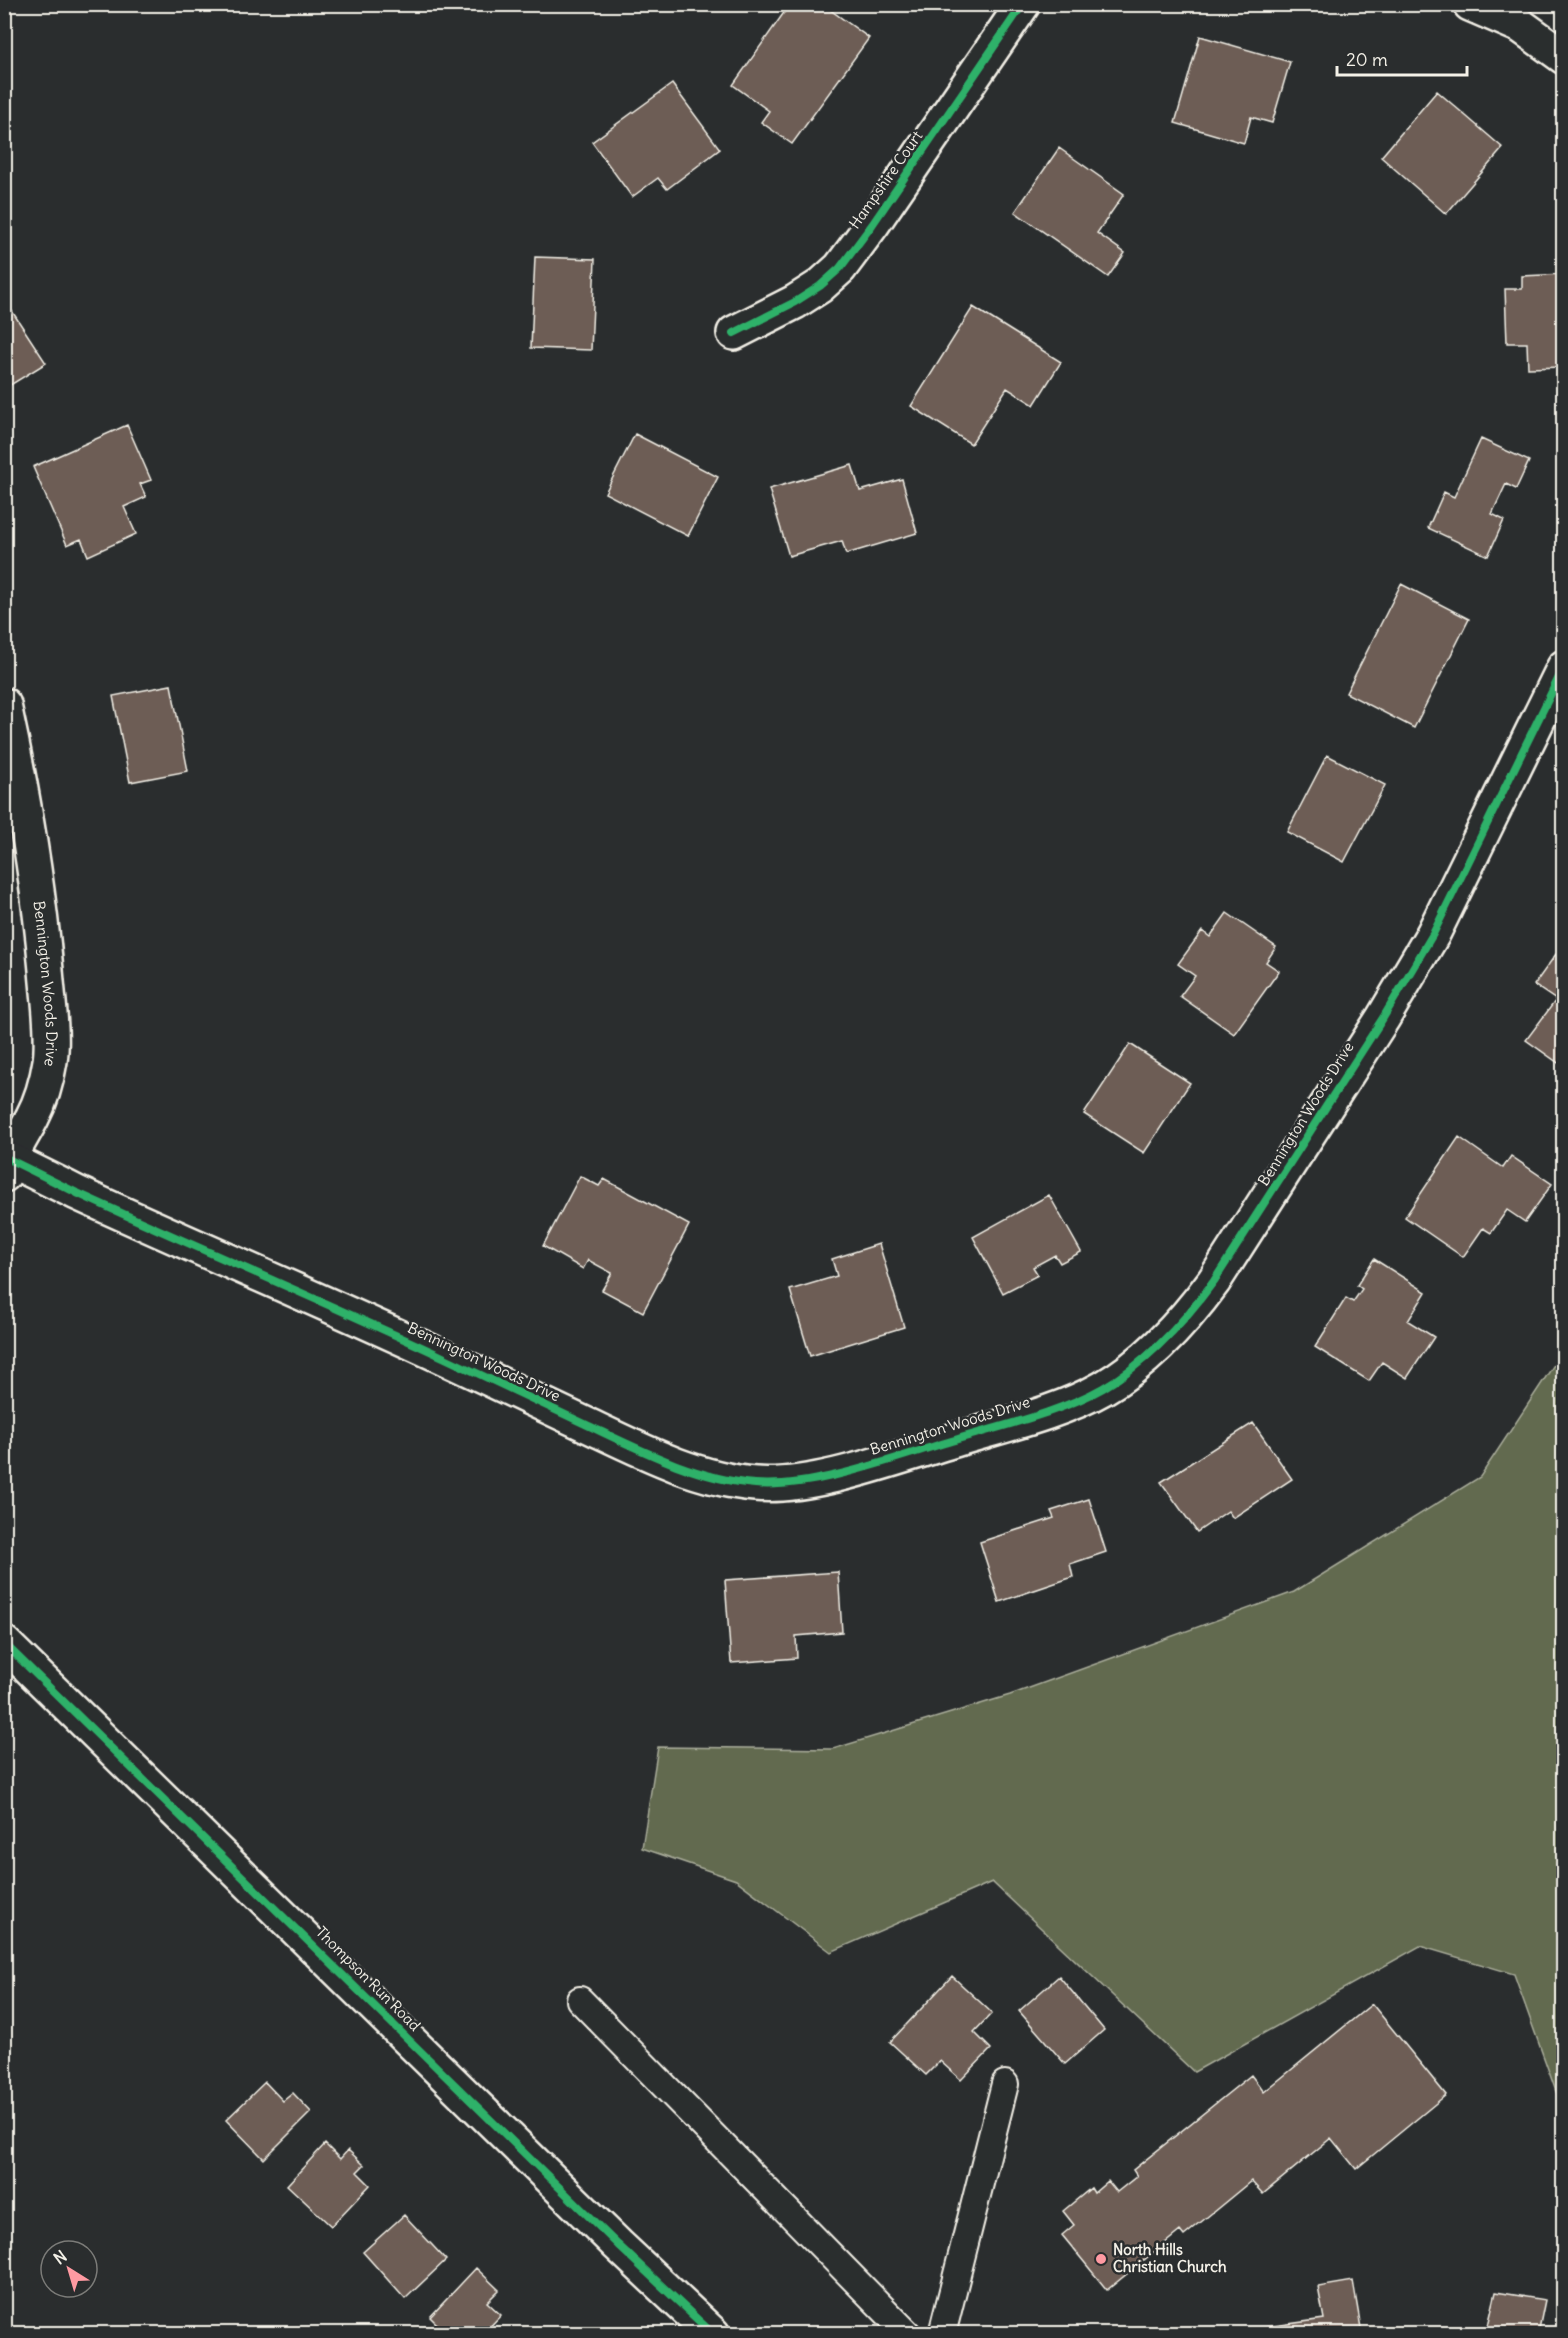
<svg xmlns="http://www.w3.org/2000/svg" width="1568" height="2338" font-family="Delius,sans-serif">
<style>
.green{fill:#626a50;stroke:#abae9c;stroke-width:1.5}
.building{fill:#6d5d55;stroke:#f4f1e8;stroke-width:1.5}
.lines{fill:none;stroke-linecap:round;stroke-linejoin:round}
.service-casing{stroke:#f4f1e8;stroke-width:30}
.minor-casing{stroke:#f4f1e8;stroke-width:38}
.tertiary-casing{stroke:#f4f1e8;stroke-width:38}
.service{stroke:#2a2d2e;stroke-width:26}
.minor{stroke:#2a2d2e;stroke-width:33}
.tertiary{stroke:#2a2d2e;stroke-width:33}
.cycleway-casing{stroke:#2a2d2e;stroke-width:11}
.cycleway{stroke:#2db169;stroke-width:8}
.poi-dot{fill:#ff9aa2;stroke:#2a2d2e;stroke-width:2}
.labels{text-anchor:middle;stroke-width:5;stroke-linejoin:round;paint-order:stroke}
.street-label{font-size:15px;fill:#f4f1e8;stroke:#2a2d2e}
.poi-label{font-size:15px;font-weight:bold;fill:#f4f1e8;stroke:#2a2d2e;text-anchor:start}
</style>
<rect width="100%" height="100%" fill="#2a2d2e"/>
<filter id="ink" filterUnits="userSpaceOnUse"><feTurbulence type="fractalNoise" baseFrequency=".0167" numOctaves="2"/><feDisplacementMap in="SourceGraphic" scale="12" xChannelSelector="R" yChannelSelector="G"/><feConvolveMatrix kernelMatrix="1 2 1 2 8 2 1 2 1" color-interpolation-filters="sRGB"/></filter>
<g filter="url(#ink)">
<path class="green" d="M1563,1351V2111L1514,1974L1420,1946L1194,2072L992,1882L831,1952L736,1880L642,1848L658,1747L833,1749L1010,1695L1294,1592L1480,1477Z"/>
<path class="building" d="M790,4H822L869,38L792,144L761,122L769,111L733,85Z
M1200,36L1290,62L1272,123L1251,117L1244,143L1175,123Z
M672,84L720,149L667,189L658,178L632,197L592,142Z
M1437,91L1503,148L1446,214L1381,157Z
M1059,148L1124,194L1097,233L1125,253L1108,277L1015,212Z
M535,257L595,259L591,350L531,348Z
M1564,274V367L1528,368L1527,343H1507L1505,289H1522V276Z
M4,299L46,363L4,389Z
M973,307L1061,362L1034,405L1007,388L971,444L911,406Z
M127,425L151,480L140,484L146,497L124,507L136,534L88,556L81,539L67,545L33,467Z
M635,434L718,477L688,536L605,493Z
M1481,439L1529,461L1516,489L1506,484L1492,514L1504,520L1488,556L1428,528L1444,492L1454,497Z
M852,465L860,491L902,479L917,533L846,554L842,541L789,556L769,489Z
M1401,584L1469,619L1414,728L1346,693Z
M171,685L188,771L130,782L113,696Z
M1327,755L1385,785L1344,862L1287,832Z
M1227,913L1276,947L1266,962L1279,971L1234,1034L1180,996L1195,976L1178,964L1202,931L1210,937Z
M1556,954L1564,960V1067L1526,1040L1556,1000L1534,985Z
M1130,1044L1190,1083L1144,1153L1084,1114Z
M1459,1137L1503,1168L1511,1156L1552,1184L1525,1222L1507,1210L1491,1233L1483,1228L1463,1257L1405,1217Z
M580,1176L599,1186L604,1179L689,1225L643,1312L602,1290L612,1273L588,1260L583,1269L543,1246Z
M1049,1195L1081,1252L1060,1263L1055,1255L1033,1267L1038,1275L1003,1293L973,1237Z
M879,1244L904,1327L810,1356L790,1290L837,1276L832,1259Z
M1374,1259L1426,1292L1408,1321L1434,1337L1407,1378L1382,1362L1369,1381L1315,1347L1346,1298L1353,1302L1362,1289L1357,1285Z
M1253,1423L1292,1479L1233,1518L1228,1511L1197,1532L1161,1482Z
M1089,1499L1106,1552L1070,1564L1073,1577L999,1602L980,1542L1054,1518L1051,1511Z
M838,1572L842,1632L796,1636L797,1658L731,1663L725,1580Z
M952,1976L992,2013L974,2032L991,2049L961,2080L940,2061L926,2075L890,2042Z
M1059,1976L1104,2030L1065,2064L1019,2011Z
M1372,2004L1446,2095L1356,2169L1331,2138L1263,2194L1251,2181L1184,2236L1180,2231L1107,2290L1062,2235L1074,2225L1063,2211L1091,2188L1094,2193L1108,2181L1117,2192L1137,2176L1133,2170L1251,2075L1264,2092Z
M265,2082L283,2101L293,2093L311,2112L264,2159L226,2120Z
M325,2144L340,2159L348,2150L364,2165L357,2172L370,2185L331,2226L287,2185Z
M404,2215L446,2260L405,2299L363,2252Z
M476,2268L499,2290L487,2302L501,2315L483,2334H447L430,2317Z
M1353,2281L1362,2334H1268L1267,2327L1324,2319L1318,2287Z
M1496,2292L1545,2300L1538,2334H1486Z"/>
<g class="lines">
<g class="service-casing">
<path id="service" d="M580,2000L908,2334
M942,2334L1005,2084"/>
</g>
<g class="minor-casing">
<g id="minor">
<path d="M1470,4L1521,26L1564,57"/>
<path d="M734,333L795,302L820,286L840,268L872,225L1023,4"/>
<path id="s1" d="M4,705C23,792 38,881 46,970C48,997 54,1036 50,1061C47,1080 41,1101 32,1118C22,1137 10,1154 4,1175"/>
<path d="M4,1157C29,1169 53,1181 77,1193C199,1249 323,1301 445,1358C492,1380 538,1402 585,1424C638,1449 695,1479 755,1484C815,1489 900,1456 958,1439C1005,1425 1061,1412 1103,1388C1148,1362 1184,1322 1214,1281L1383,1018L1433,934L1564,667"/>
</g>
</g>
<g class="tertiary-casing">
<path id="tertiary" d="M4,1643L618,2245L713,2334"/>
</g>
<use href="#service" class="service"/>
<use href="#minor" class="minor"/>
<use href="#tertiary" class="tertiary"/>
<g class="cycleway-casing">
<path id="cycleway" d="M734,333L795,302L820,286L840,268L872,225L1023,4
M4,1157C29,1169 53,1181 77,1193C199,1249 323,1301 445,1358C492,1380 538,1402 585,1424C638,1449 695,1479 755,1484C815,1489 900,1456 958,1439C1005,1425 1061,1412 1103,1388C1148,1362 1184,1322 1214,1281L1383,1018L1433,934L1564,667
M4,1643L618,2245L713,2334"/>
</g>
<use href="#cycleway" class="cycleway"/>
</g>
</g>
<circle class="poi-dot" cx="1101" cy="2259" r="6"/>
<g class="labels">
<g class="street-label">
<text transform="translate(886 180) rotate(-55)" y="5">Hampshire Court</text>
<text dy="5" stroke="none"><textPath href="#s1" startOffset="282">Bennington Woods Drive</textPath></text>
<text transform="translate(1306 1114) rotate(-58)" y="5">Bennington Woods Drive</text>
<text transform="translate(484 1362) rotate(25)" y="5">Bennington Woods Drive</text>
<text transform="translate(950 1426) rotate(-17)" y="5">Bennington Woods Drive</text>
<text transform="translate(368 1979) rotate(45)" y="5">Thompson Run Road</text>
</g>
<g class="poi-label">
<text x="1113" y="2255">North Hills<tspan x="1113" dy="17">Christian Church</tspan></text>
</g>
</g>
<rect width="1568" height="2338" fill="none" stroke="#2a2d2e" stroke-width="24"/>
<rect x="12" y="12" width="1544" height="2314" fill="none" stroke="#f4f1e8" stroke-width="2" filter="url(#ink)"/>
<g transform="translate(69 2269) rotate(323)"><circle r="28" fill="#2a2d2e" stroke="#7b7b78" stroke-width="1.5"/>
<path d="M0-4.5L10 22L0 15L-10 22Z" fill="#ff9aa2"/>
<text y="-9" font-size="16" font-weight="bold" text-anchor="middle" fill="#f4f1e8">N</text>
</g>
<path d="M1337 66v9h130v-9" fill="none" stroke="#f4f1e8" stroke-width="3"/>
<text x="1346" y="66" font-size="18" fill="#f4f1e8" stroke="#2a2d2e" stroke-width="4.5" paint-order="stroke">20 m</text>
</svg>
